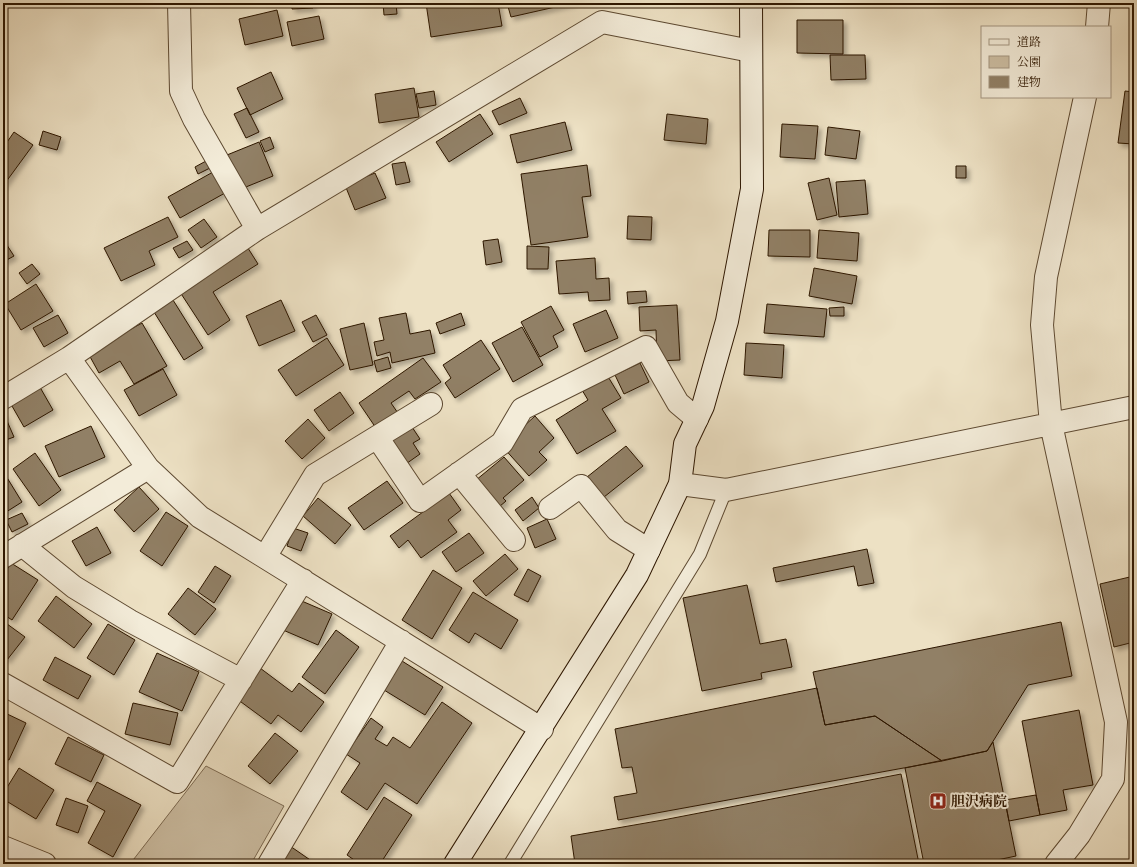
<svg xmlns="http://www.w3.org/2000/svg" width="1137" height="867" font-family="'Libre Caslon Text','Noto Serif JP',serif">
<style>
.green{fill:#ccbea3;stroke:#7c6a52}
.building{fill:#918066;stroke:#2d1600;filter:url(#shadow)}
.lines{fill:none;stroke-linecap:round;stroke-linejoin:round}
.lane-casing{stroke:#5d4931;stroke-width:14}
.street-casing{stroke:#5d4931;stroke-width:24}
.secondary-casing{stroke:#2d1600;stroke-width:24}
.lane{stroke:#f3ecd9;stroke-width:12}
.street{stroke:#f3ecd9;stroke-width:22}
.secondary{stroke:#f3ecd9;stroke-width:22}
.labels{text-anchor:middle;stroke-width:4;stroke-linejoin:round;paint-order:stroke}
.poi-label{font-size:14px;font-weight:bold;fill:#2d1600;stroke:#f3ecd9;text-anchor:start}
</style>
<defs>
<filter id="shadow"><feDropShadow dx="3.5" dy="3.5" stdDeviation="2" flood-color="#0004"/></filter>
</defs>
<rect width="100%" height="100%" fill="#ede1c4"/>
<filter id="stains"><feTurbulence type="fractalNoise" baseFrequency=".005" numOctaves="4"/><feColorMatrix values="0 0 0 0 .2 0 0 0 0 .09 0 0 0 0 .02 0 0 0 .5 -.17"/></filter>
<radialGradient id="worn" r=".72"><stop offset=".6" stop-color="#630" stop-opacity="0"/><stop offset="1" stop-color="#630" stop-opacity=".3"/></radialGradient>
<path class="green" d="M206,766L284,806L251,864H130Z"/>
<path class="building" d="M292,3H313V8L292,9Z
M383,3H396L397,14L384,15Z
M426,3H498L502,26L431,37Z
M507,3H573L511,17Z
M277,10L283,36L245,45L239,19Z
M319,16L324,39L292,46L287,22Z
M797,20H843V54L797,53Z
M830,55H865L866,79L831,80Z
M271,72L283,99L250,115L237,88Z
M414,88L419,117L379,123L375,94Z
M434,91L436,105L419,108L416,94Z
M1125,91L1134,92V144L1118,143Z
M520,98L527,113L499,125L492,111Z
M247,108L259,132L246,138L234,114Z
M480,114L493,134L449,162L436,142Z
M667,114L708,119L706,144L664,140Z
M565,122L572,150L517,163L510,135Z
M782,124L818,126L815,159L780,157Z
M828,127L860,131L856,159L825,155Z
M43,131L61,137L57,150L39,145Z
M14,132L33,145L3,186V148Z
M270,137L274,148L265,152L260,141Z
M259,142L273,176L236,191L222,157Z
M206,161L210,168L198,174L195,167Z
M405,162L410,182L396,185L392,164Z
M587,165L591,196L582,197L588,237L531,245L521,174Z
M956,166H966V178H956Z
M213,172L225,193L180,218L168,197Z
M375,173L386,198L355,210L345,185Z
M829,178L837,215L817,220L808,183Z
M865,180L868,214L839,217L836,182Z
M628,216L652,217L651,240L627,239Z
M168,217L178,237L149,251L155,265L121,281L104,248Z
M204,219L217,237L201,248L188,230Z
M769,230H810V257L768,256Z
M819,230L859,233L857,261L817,258Z
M3,239L14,256L3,262Z
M498,239L502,262L486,265L483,241Z
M187,241L193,250L179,258L173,248Z
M246,245L258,264L213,292L230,320L208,335L178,289Z
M527,246L549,247L548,269H527Z
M595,258L596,279L609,278L610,300L589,301L588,292L559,294L556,261Z
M32,264L40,274L27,284L19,273Z
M814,268L857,276L852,304L809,296Z
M36,284L53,311L21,330L5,304Z
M646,291L647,302L628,304L627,292Z
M173,300L203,348L184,360L154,312Z
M281,300L295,331L259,346L246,316Z
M767,304L827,309L824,337L764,333Z
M677,305L680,360L657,361L656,330L640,331L639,307Z
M551,306L564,330L553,336L558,347L540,357L521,322Z
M844,307V316H830L829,308Z
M606,310L618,338L585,352L573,324Z
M406,313L410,334L430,330L435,353L392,363L390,352L377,356L374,342L384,340L379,318Z
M461,313L465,325L440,334L436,323Z
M58,315L68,333L44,347L33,328Z
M316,315L327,335L313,342L302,322Z
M142,323L167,366L134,384L120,361L99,373L88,353Z
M364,323L373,365L350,370L340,329Z
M522,327L543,365L513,382L492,343Z
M327,338L344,365L296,396L278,370Z
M481,340L500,369L455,398L445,383L451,378L443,365Z
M746,343L784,345L782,378L744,375Z
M388,357L391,368L377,372L374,361Z
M423,358L441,382L415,399L409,391L391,403L400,416L378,431L359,403Z
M640,363L649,382L624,394L615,375Z
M163,369L177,395L139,416L124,390Z
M607,375L621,398L602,409L616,431L577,454L556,420L588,400L582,390Z
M37,382L53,410L24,427L8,399Z
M340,392L354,413L329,431L314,410Z
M3,414H4L14,437L3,441Z
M535,416L554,438L539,452L547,460L529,476L502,446Z
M308,419L325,438L302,459L285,441Z
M410,424L420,439L413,443L420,454L403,466L386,440Z
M91,426L105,457L59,477L45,446Z
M626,446L643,466L599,501L582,481Z
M35,453L61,490L39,506L13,469Z
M504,457L524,480L503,498L506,501L493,512L470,485Z
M6,476L22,502L3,514V478Z
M387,481L403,503L364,530L348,508Z
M139,487L159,509L134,532L114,510Z
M449,493L461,510L448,520L457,532L421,558L408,540L399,548L390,536Z
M532,497L539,508L523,521L515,510Z
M318,498L351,525L335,544L303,516Z
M1134,508V525L1131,509Z
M166,512L188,526L162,566L140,551Z
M22,513L28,524L12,532L6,520Z
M547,519L556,539L535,548L527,528Z
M97,527L111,553L86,566L72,541Z
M293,528L308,533L301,551L287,546Z
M469,533L484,553L456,572L442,552Z
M867,549L874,583L858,586L854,566L776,582L773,568Z
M505,554L518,569L486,596L473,581Z
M11,563L38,580L12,620L3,614V576Z
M215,566L231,576L214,603L198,592Z
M528,569L541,576L528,602L514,595Z
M433,570L462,588L432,639L402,620Z
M1134,576V642L1114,647L1100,584Z
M747,585L760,644L786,639L792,667L761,673L762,679L702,691L683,598Z
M188,588L216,609L195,635L168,614Z
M473,592L518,620L501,649L475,633L469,643L449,630Z
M56,596L92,624L74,648L38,621Z
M297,599L332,614L318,645L283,630Z
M3,621L25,637L7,660L3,657Z
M1061,622L1072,676L1028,685L987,751L942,761L875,716L825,725L813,672Z
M108,624L135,640L114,675L87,658Z
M336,630L359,647L325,694L302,677Z
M157,653L199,672L182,711L139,692Z
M55,657L91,676L78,699L43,680Z
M402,661L443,687L425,715L384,690Z
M260,668L292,692L299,683L324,702L301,732L278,715L271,724L237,699Z
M817,688L825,725L875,716L942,761L618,820L614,797L637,793L632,767L622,768L615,729Z
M442,702L472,723L417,804L385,783L367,810L341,792L360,763L346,754L371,718L383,727L375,739L387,746L393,737L410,748Z
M133,703L178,713L170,745L125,734Z
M1079,710L1093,785L1063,790L1067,810L1040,815L1022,721Z
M3,712L26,723L9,760L3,758Z
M275,733L298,751L270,784L248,766Z
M68,737L104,755L91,782L55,764Z
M993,742L1016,856L978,864H924L905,768L987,751Z
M19,768L54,790L36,819L3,799V794Z
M901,774L919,864H575L571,836L663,820Z
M97,782L141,805L113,857L88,843L105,811L87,801Z
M1036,795L1040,815L1009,821L1005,800Z
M384,797L412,815L380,864H360L347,855Z
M66,798L88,806L78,833L56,825Z
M290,846L316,864H277Z
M3,858L13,861L12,864H3Z"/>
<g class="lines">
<g class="lane-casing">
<path id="lane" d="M510,864L700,554L726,490"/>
</g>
<g class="street-casing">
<path id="street" d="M179,3L181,91L194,119L257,229
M1097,27L1099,3
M69,358L148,468L200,517L542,729
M3,398L69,358L257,229L602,22L751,51
M377,437L420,501L502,443L522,409L646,347L678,403L697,419
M459,473L514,540
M680,484L726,490L1134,407
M550,508L581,486L617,530L649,550
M22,545L74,587L130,621L241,680
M3,557L148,468
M265,557L315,475L431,404
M3,684L177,782L303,580
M3,847L45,864
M269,864L401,641
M1056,864L1079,835L1113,779L1116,722L1051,424L1042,325L1046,277L1085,97"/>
</g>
<g class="secondary-casing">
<path id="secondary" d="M455,864L637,575L680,484L685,444L703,406L727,321L752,189L751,3"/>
</g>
<use href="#lane" class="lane"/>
<use href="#street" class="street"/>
<use href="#secondary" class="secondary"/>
</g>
<defs>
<g id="hospital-square" transform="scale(0.9)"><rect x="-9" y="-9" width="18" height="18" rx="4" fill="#8f2418" stroke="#f3ecd9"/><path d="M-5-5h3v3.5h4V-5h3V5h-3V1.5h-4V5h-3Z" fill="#fff"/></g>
</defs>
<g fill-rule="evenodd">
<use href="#hospital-square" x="938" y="801"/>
</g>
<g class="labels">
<g class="poi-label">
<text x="951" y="806">胆沢病院</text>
</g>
</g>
<rect width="1137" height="867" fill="none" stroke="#ede1c4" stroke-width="16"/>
<rect x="4" y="4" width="1129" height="859" fill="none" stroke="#2d1600" stroke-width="2"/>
<rect x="8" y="8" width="1121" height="851" fill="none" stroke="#2d1600"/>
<rect x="981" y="26" width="130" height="72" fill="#f3ecd9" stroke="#a49682"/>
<rect x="989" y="39" width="20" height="6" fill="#f3ecd9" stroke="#a49682"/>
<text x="1017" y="46" font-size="12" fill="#2d1600">道路</text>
<rect x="989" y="56" width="20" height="12" fill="#ccbea3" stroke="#a49682"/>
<text x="1017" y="66" font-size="12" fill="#2d1600">公園</text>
<rect x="989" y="76" width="20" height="12" fill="#918066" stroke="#a49682"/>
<text x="1017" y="86" font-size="12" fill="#2d1600">建物</text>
<rect width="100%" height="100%" filter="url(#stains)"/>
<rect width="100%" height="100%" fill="url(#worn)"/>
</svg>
